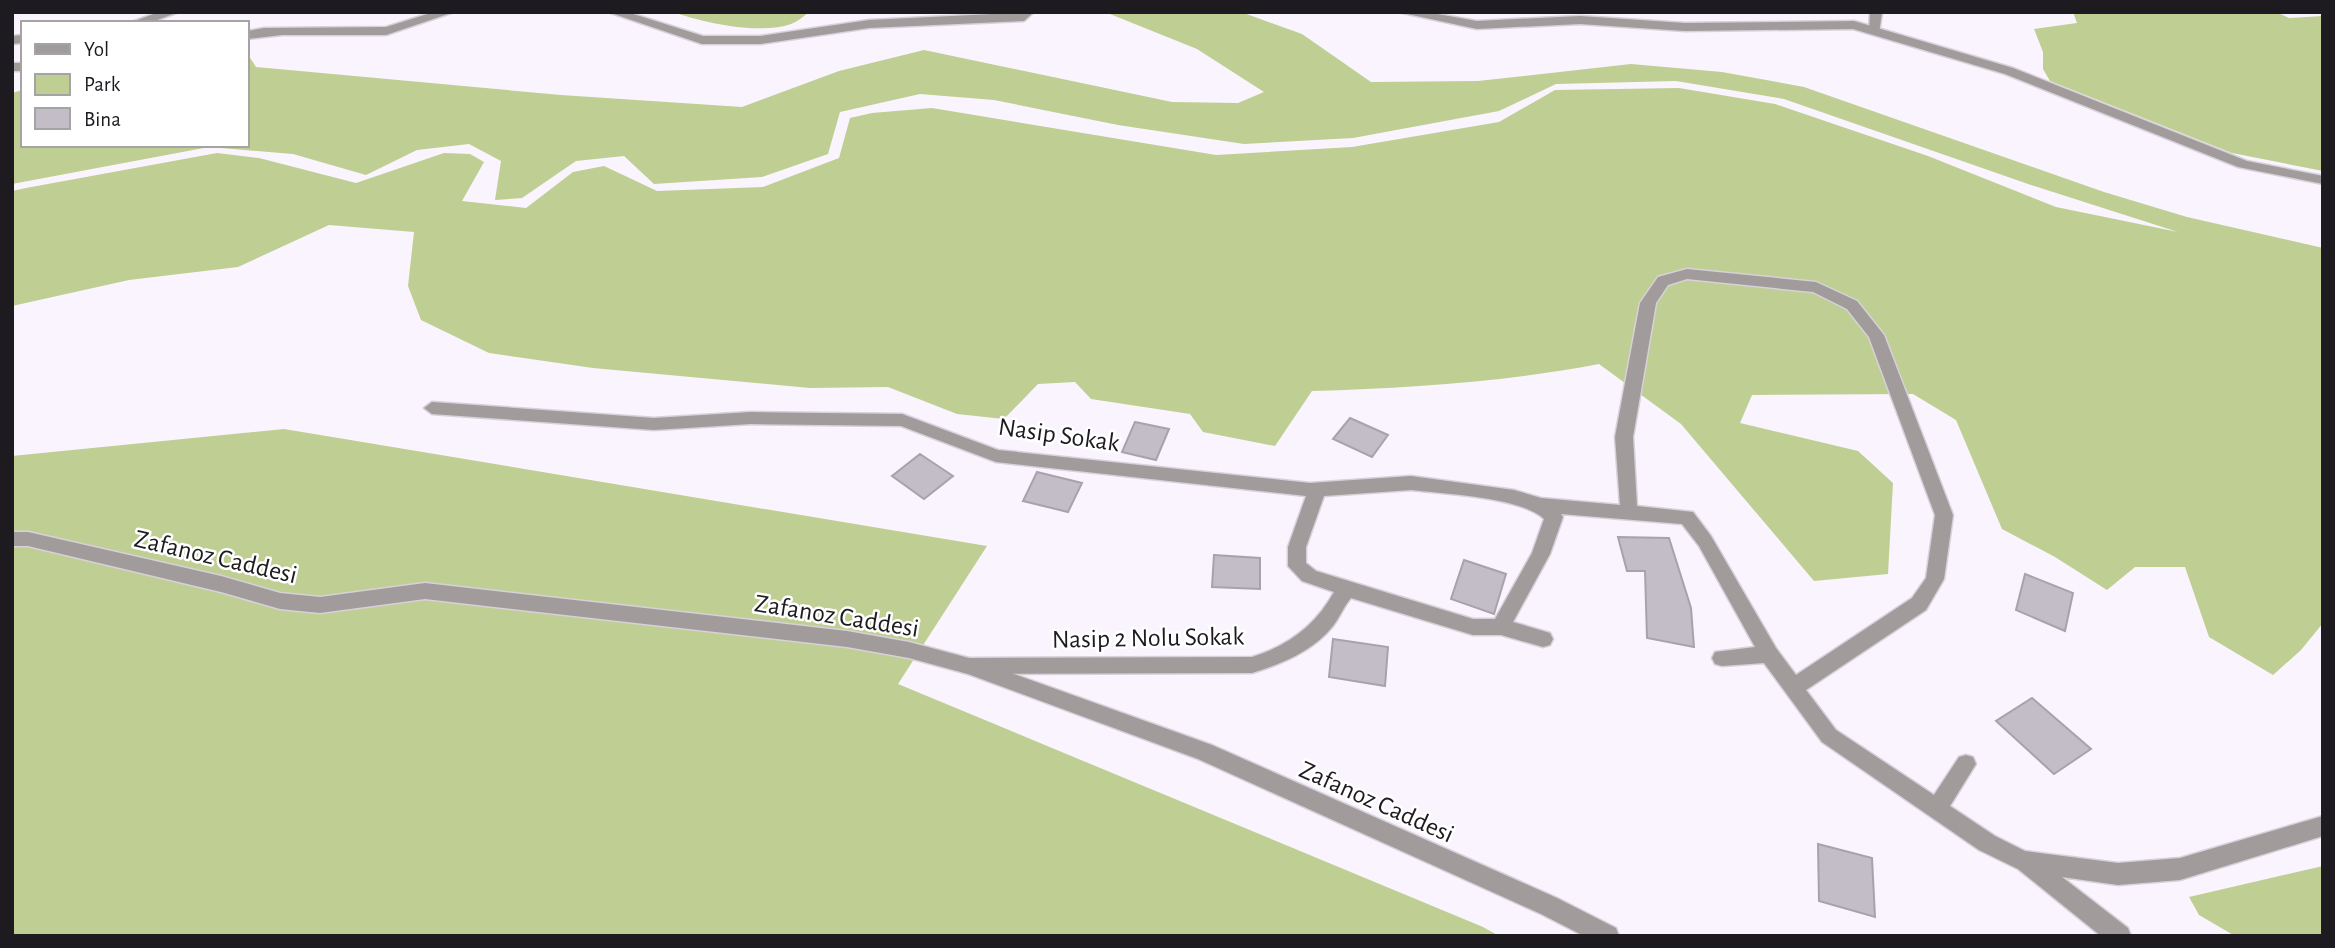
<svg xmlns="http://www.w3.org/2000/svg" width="2335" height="948" font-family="'Alegreya Sans',sans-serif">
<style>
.green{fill:#bfce92}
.building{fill:#c2bdc7;stroke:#a8a2ac;stroke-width:2}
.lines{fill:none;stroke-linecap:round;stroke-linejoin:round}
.minor-casing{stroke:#d7d1da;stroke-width:3}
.tertiary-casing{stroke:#d7d1da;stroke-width:3}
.minor{fill:#a19b9b;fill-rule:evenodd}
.tertiary{fill:#a19b9b;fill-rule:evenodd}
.labels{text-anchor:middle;stroke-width:5;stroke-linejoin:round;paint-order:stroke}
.street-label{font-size:26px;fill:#1d1b1f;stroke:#fff}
</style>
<rect width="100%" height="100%" fill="#faf4fe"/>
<path class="green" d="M673,12H809C804,16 797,22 791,24C759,35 705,23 673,12Z
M1105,12H1241L1302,34L1371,82L1478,81L1631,64L1722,72L1804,87L2104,192L2187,217L2323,248V623L2301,650L2273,675L2209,637L2185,567H2135L2107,590L2055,557L2002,529L1956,420L1913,394L1752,395L1740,423L1858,451L1893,483L1888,574L1814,581L1681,424L1599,364C1505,382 1408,388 1312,391L1275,446L1203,432L1190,414L1091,399L1075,382L1038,384L1004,419L957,414L888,387L810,388L593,368L489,353L421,320L408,286L414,232L329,225L238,267L129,280L12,306V191L26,188L217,153L259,158L356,183L444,153L470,154L484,162L462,201L526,208L573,172L604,166L657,191L763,187L839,158L850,118L872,113L932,108L1216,155L1352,147L1499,122L1555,90L1679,88L1775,104L1928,156L2056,207L2178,232L2031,185L1784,99L1676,81L1556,84L1499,111L1353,138L1244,144L1118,125L994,100L920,94L840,112L828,154L762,177L654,184L624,156L576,161L522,198L495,200L501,161L469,144L417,150L366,175L293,154L209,147L12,184V93L23,90V145H247V53L256,67L561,95L742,107L839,71L924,50L1172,102L1238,103L1264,92L1197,49Z
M2073,12H2276L2289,18L2323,16V171L2232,153L2050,81L2043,69V52L2034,29L2077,23Z
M284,429L987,546L898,684L1483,927L1499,936H12V456Z
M2323,866V936H2235L2199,915L2189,897Z"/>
<path class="building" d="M1350,418L1388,435L1372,457L1333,439Z
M1135,422L1169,429L1156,460L1122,452Z
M920,454L953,476L924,499L892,476Z
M1037,472L1082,483L1068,512L1023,501Z
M1618,537L1669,538L1691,608L1694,647L1647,638L1645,571H1627Z
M1214,555L1260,558V589L1212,587Z
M1464,560L1506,574L1494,614L1451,599Z
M2025,574L2073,593L2065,631L2016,610Z
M1333,639L1388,647L1385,686L1329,677Z
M2032,698L2091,749L2054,774L1996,721Z
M1818,844L1872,858L1875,917L1819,901Z"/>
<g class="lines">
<g class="minor-casing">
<path id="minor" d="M159,12H179L149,23H129Z
M434,12H454L386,35H282L247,39V31L264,28L386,27Z
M608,12H627L703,36H760L869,20L1034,12L1024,21L869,28L760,44H702Z
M1870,12H1882L1879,34L1869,31Z
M23,35V43L12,44V36Z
M12,63H23V71H12Z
M1687,269L1816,282L1857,301L1884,335L1953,515L1944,579L1926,610L1806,690L1836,730L1934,795L1959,757L1966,755L1973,757L1976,764L1950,806L1995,836L2025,851L2118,863L2180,858L2323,816V836L2180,880L2118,885L2062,877L2128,928L2131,936H2101L2018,869L1979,850L1822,742L1764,663L1722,666L1715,664L1712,658L1715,652L1755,647L1699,546L1682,524L1561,514L1563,517L1550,554L1513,622L1550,633L1553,639L1550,645L1543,647L1501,635H1473L1351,598C1344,606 1340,617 1333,626C1313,651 1282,664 1252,673L969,674L962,672L959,666L962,660L969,658L1252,657C1288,646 1316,625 1334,592L1302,581L1288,566V547L1306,496L996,462L901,426L751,424L654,430L432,414L424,408L432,402L654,418L751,412L902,414L998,450L1310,483L1411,476L1514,490L1541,498L1620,505L1615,437L1640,303L1658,277ZM1687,279L1813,292L1847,309L1869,337L1935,515L1926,578L1912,598L1796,675L1776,648L1711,536L1693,512L1637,506L1633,437L1656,303L1668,285ZM1411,490C1445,494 1521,497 1544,519L1532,553L1495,619H1473L1316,571L1306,563V547L1324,496Z"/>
</g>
<g class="tertiary-casing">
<path id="tertiary" d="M1398,12H1426L1477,21L1580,16L1685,23L1854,21L2013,68L2247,161L2323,176V184L2238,167L2005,74L1853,29L1685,31L1580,24L1477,29Z
M12,532H28L221,576L280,593L320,597L425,583L847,631L909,642L969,658L1212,745L1557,898L1616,928L1619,936H1584L1541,914L1198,759L968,674L909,658L847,647L425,599L320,613L280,609L221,592L28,546H12Z"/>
</g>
<use href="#minor" class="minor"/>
<use href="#tertiary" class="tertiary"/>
</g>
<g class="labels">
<g class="street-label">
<text transform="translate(1059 434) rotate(8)" y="9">Nasip Sokak</text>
<text transform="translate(216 556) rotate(13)" y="9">Zafanoz Caddesi</text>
<text transform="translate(837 615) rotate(9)" y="9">Zafanoz Caddesi</text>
<text transform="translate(1148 637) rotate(-1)" y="9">Nasip 2 Nolu Sokak</text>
<text transform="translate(1377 801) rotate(24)" y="9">Zafanoz Caddesi</text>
</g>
</g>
<rect width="2335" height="948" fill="none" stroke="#1d1b1f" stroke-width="28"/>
<rect x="21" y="21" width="228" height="126" fill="#ffffff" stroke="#a5a4a5" stroke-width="2"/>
<rect x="35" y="44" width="35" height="10" fill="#a19b9b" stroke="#a5a4a5" stroke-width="2"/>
<text x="84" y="56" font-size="21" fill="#1d1b1f">Yol</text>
<rect x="35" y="74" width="35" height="21" fill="#bfce92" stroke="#a5a4a5" stroke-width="2"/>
<text x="84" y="91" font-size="21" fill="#1d1b1f">Park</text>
<rect x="35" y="108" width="35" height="21" fill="#c2bdc7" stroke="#a5a4a5" stroke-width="2"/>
<text x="84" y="126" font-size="21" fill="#1d1b1f">Bina</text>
</svg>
